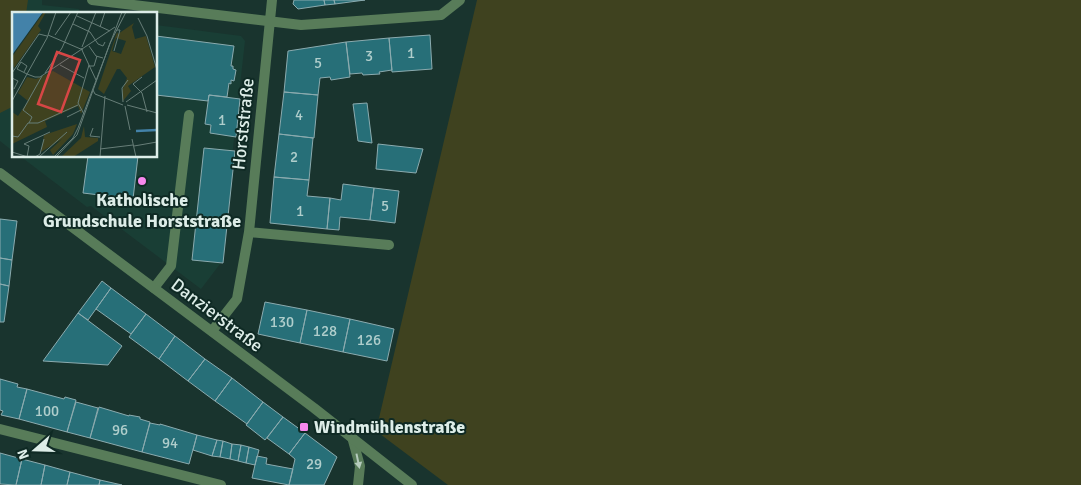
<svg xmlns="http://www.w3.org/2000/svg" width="1081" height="485" font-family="Signika,sans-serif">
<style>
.built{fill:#193e35}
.green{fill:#3f421f}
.building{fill:#276f78;stroke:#8babaf}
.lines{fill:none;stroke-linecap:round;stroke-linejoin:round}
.service{stroke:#587c59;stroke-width:10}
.minor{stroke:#587c59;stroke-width:10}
.tertiary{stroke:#587c59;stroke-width:10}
.oneway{fill:#b5cbbd}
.poi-dot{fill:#f688ed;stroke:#0f2a24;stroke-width:2}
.labels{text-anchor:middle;stroke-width:4;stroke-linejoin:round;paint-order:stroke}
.number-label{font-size:15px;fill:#b0cecc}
.street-label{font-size:18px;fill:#ddede8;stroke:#0f2a24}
.poi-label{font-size:18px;font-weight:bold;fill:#ddede8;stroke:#0f2a24}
.inset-river{fill:none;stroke:#4382a9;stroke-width:2.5}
.inset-road{fill:none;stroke:#677e78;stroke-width:1}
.view{fill:#d74645;fill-opacity:0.15;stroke:#d74645;stroke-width:2.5}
.inset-edge{fill:none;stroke:#ddede8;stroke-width:2.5}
</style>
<rect width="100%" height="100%" fill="#19342e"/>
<path class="built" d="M0,0H42V5L79,9L78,14H14V152L0,141Z
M156,25L241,36L245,41L220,264L201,289L91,206L87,207L20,156H156Z"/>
<path class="green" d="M0,0H28L26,14H14V106L0,113Z
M477,0H1081V485H448L376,431Z"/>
<path class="building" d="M294,0H324L325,5L298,9L293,4Z
M324,0H334L335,4L325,5Z
M334,0H365L335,4Z
M430,35L432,69L392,72L389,38Z
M156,36L234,46L231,66H233V69L236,70L234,81L231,80V84L229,83L227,97L209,95L208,101L156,95Z
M389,38L392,70L379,72L380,74L363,75L362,73L350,74L346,42Z
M346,42L350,77L331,80L330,77L320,78L318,95L284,92L288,51Z
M284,92L318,95L314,138L279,134Z
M209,95L240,99L236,137L210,133L211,125L205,124Z
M367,103L372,143L358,141L353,104Z
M279,134L313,138L309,180L274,177Z
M378,144L423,149L416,173L376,169Z
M204,148L235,151L223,263L192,260Z
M88,156H138L133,199L83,193Z
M274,177L309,180L307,196L330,198L327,229L270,223Z
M343,184L374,188L370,220L340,217L339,230L327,229L330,198L341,200Z
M374,188L399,191L395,223L370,220Z
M0,219L17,221L12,260L0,258Z
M0,258L12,260L9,286L0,284Z
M102,281L111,288L88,320L78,313Z
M0,284L9,286L4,322H0Z
M111,288L146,314L131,334L96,309Z
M265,302L307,310L300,343L258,334Z
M307,310L350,319L343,352L300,343Z
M78,313L122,346L108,365L43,361Z
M146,314L175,336L159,359L129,337Z
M350,319L394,329L387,361L343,352Z
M175,336L205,359L188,381L159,359Z
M205,359L232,378L215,401L188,381Z
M232,378L263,402L247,424L215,401Z
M0,379L18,384L17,387L27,389L19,419L1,415L3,411L0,410Z
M27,389L64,399L65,397L76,400L67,432L19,419Z
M76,402L98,408L90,438L67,432Z
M263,402L283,417L265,440L246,425Z
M99,407L129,416V415L140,417V419L150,422L142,452L90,438Z
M283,417L305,433L289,454L267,438Z
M150,423L160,425V424L197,435L189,464L142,452Z
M305,433L337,457L324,485H289L295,459L289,454Z
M197,435L217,440L212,456L193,450Z
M217,440L223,441L220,457L212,456Z
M223,441L232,444L230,459L220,457Z
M232,444L241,445L238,461L230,459Z
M241,445L249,447L246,463L238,461Z
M249,447L259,450L255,465L246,463Z
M0,453L22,459L16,485L0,484Z
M257,456L267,458L266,464L293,469L289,485L252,478Z
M22,459L45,465L41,485H16Z
M45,465L70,472L67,485H41Z
M70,472L100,480L99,485H67Z
M100,480L122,485H99Z"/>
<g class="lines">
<path class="service" d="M154,288L171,266L189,115"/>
<path class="minor" d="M92,0L301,25L441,15L460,0
M249,232L389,245
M212,331L237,299L249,232L272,0
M0,429L221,485
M352,437L360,466L358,485"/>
<path class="tertiary" d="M0,173L314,408L412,485"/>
</g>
<defs><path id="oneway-solid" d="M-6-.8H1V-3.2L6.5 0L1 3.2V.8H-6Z" transform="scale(1.25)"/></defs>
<use class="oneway" href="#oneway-solid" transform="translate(358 461) rotate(78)"/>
<g class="poi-dot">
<circle cx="142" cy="181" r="5"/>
<rect x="299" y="422" width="10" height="10" rx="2.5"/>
</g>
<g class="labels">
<g class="number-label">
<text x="411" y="58">1</text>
<text x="369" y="61">3</text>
<text x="318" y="68">5</text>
<text x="299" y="120">4</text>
<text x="222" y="125">1</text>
<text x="294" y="162">2</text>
<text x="385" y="211">5</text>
<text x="300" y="216">1</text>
<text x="282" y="327">130</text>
<text x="325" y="336">128</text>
<text x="369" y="345">126</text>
<text x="47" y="416">100</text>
<text x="120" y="435">96</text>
<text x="170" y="448">94</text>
<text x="314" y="469">29</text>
</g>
<g class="street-label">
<text transform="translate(243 124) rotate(-84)" y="6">Horststraße</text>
<text transform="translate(217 315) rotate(37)" y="6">Danzierstraße</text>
</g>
<g class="poi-label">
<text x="142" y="206">Katholische<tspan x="142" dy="21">Grundschule Horststraße</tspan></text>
<text x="314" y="433" text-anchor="start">Windmühlenstraße</text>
</g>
</g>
<g transform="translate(12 12)">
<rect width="145" height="145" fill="#19342e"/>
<path d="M32,0H34L26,14L29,18L2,56L0,45ZM122,11L120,15L123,27L134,24L143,55L116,74L119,79L111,89L110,79L115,66L108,57H105L92,82L86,77L105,20L106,22ZM104,26L114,29L109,42L100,39ZM41,59L78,80L69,102L66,94L33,109L35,115L0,132V100L6,104L16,89L6,81L15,65L24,67ZM65,112L61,122L41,143L38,138L50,127L29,140L32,123ZM72,114L73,125L86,126V129L61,145H49L69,126Z" fill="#3f421f" fill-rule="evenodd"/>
<path d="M0,0H31L0,43Z" fill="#4382a9"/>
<path class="inset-river" d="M124,119L145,118"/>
<path class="inset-road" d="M65,4L98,19M126,6L135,24L145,58M61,12L78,20L86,32L91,34L93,30M88,15L93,0M36,23L71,38M43,23L59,0M77,34L84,44L91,46M70,35L84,0M69,36L84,68M102,39L108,18H105M48,53L72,66M77,54H82L85,44M12,60L15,54L9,50L5,57L15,62L23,65H28L103,15M0,61L27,22L35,24M33,61L50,36L66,0M130,65L121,72L130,81L135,100M0,66L6,69L2,77M60,70L67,51M81,78L83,82L111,93M0,89L35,26L44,0M111,90L110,76L116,68M114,90L145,68M115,93L145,101M113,94L118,118M72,102L66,91L77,53M55,105L69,98M17,111L20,105L11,98L30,64M81,116L78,124L88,125M0,124L6,125L16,111H26L66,93M120,127L124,145M12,132L38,120M12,132L17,134L15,145M122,134L145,130M88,137L121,133M0,140L16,145M23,145L28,142L32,127M27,145L55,120M42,145L61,126L66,116L110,0M44,145L65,123L98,31L114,0M88,145L93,84"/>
<path class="view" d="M45,40L68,48L49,100L26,92Z"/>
<rect width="145" height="145" class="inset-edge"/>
</g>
<g transform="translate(35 450) rotate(250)" stroke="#0f2a24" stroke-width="4" paint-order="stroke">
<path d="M0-4L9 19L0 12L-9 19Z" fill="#ddede8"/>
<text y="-8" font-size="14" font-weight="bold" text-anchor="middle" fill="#ddede8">N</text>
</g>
</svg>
